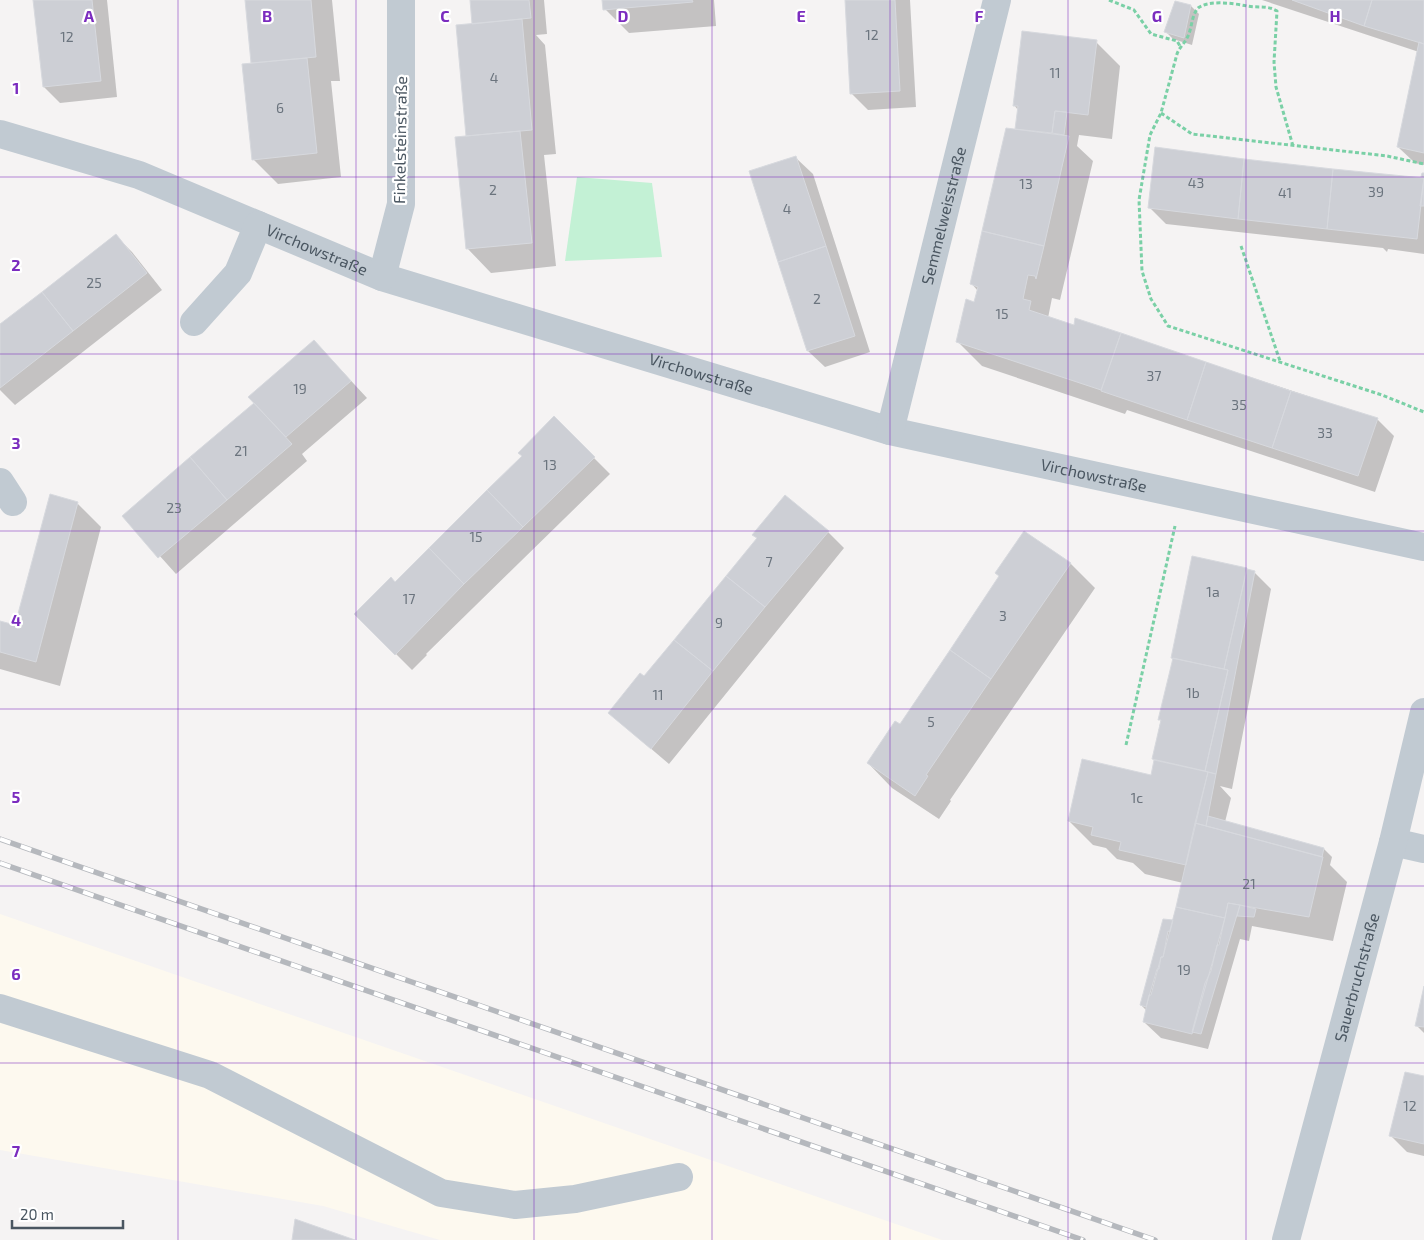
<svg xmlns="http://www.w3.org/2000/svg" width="1424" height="1240" font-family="'Exo 2',sans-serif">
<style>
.commercial{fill:#fdf9ef}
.green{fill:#c3f1d5}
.shadow{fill:#0003}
.building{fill:#cdcfd5;stroke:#d7d9de}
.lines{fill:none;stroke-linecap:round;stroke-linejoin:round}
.path{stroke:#7ad0a6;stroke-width:3;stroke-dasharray:4 2.5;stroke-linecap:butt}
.minor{stroke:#c1cad2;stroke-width:28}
.rail-casing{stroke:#b5b8bd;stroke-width:5.5}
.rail{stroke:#fff;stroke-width:4;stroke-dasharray:11;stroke-linecap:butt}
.grid{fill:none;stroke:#7b2cbf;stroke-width:1;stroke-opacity:0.55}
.labels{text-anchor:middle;stroke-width:4.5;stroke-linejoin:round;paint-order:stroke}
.number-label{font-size:14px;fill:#6b747e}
.street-label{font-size:16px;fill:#4a5661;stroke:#fff}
.grid-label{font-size:16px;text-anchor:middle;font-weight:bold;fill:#7b2cbf;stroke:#fff;stroke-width:4.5;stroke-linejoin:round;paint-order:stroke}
</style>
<rect width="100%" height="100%" fill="#f5f3f3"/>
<path class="commercial" d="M0,914L942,1240H440L323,1206L0,1150Z"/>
<path class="green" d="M577,177L652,183L662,257L565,261Z"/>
<path class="shadow" d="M35,0H107L117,97L60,103L44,87Z
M246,0H332L340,81H331L341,177L278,184L253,159L252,64Z
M471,0H544L547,34L536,35L545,45L556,154L544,155L556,266L491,273L467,248L468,137L475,25Z
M604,0H714L716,26L629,33L605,9Z
M846,0H910L916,107L868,110L851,93Z
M1262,0H1424V165L1415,163L1398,147L1419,52Z
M1191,6L1199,14L1192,45L1173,39L1165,31Z
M1096,42L1120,66L1112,139L1079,135L1077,146L1093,161L1060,300L1052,298L1048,318L1074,326L1120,334L1377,419L1394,436L1375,492L1127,410L1125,414L982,366L958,342L975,304L978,291L971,283L1016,130L1018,110L1014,105Z
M796,158L813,174L870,352L825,367L808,351Z
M1424,179V254L1388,249L1387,252L1383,248L1166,224L1150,208Z
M115,235L132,252L162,290L15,405L0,390V326Z
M330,358L367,398L302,454L307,461L176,574L124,516Z
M554,418L610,474L426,654L427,655L412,670L356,614L395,583L523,456Z
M77,503L101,527L60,686L0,669V623L16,627Z
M828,532L844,548L669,764L609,713L644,678L758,539Z
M1024,532L1071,564L1095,588L950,800L951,801L939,819L892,788L868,763L900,726L1001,577Z
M1193,557L1254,572L1271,589L1232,789L1220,786L1231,798L1225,822L1324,849L1332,857L1330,865L1347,882L1333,941L1252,926L1249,941L1240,939L1208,1049L1161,1038L1144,1022L1147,1011L1141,1005L1164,920L1172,922L1183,883L1145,874L1133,863L1117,859L1106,848L1093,845L1069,821L1152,776L1155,761L1153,759Z
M1424,991V1033L1416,1025Z
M1424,1077V1156L1407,1152L1391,1136Z"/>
<path class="building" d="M33,0H92L101,81L43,87Z
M245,0H311L316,57L251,63Z
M470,0H529L531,18L472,24Z
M602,0H692L693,2L603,10Z
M845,0H895L900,91L850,94Z
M1292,0H1372L1364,26Z
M1372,0H1424V44L1364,26Z
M1175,1L1191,5L1184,38L1164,32Z
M522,19L532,130L466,136L456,25Z
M1022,31L1097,40L1088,115L1055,111L1052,133L1015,129L1018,106H1013Z
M1419,42L1424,44V153L1397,147Z
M307,58L317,153L252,160L242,64Z
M1055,111L1067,112L1064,135L1052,133Z
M1006,128L1069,136L1044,246L982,231Z
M520,131L532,243L466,249L455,137Z
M1155,147L1244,159L1238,219L1148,208Z
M796,156L826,246L778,262L749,171Z
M1244,159L1333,169L1327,229L1238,219Z
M1333,169L1424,178L1417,239L1327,229Z
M1422,173H1424V206H1420L1424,178L1421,177Z
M982,231L1044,246L1036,279L1035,276L1028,275L1023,299L1031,301L1029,310L1074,325L1075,318L1121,333L1101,390L956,342L966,299L974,302L978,287L970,284Z
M116,234L147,273L73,331L42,292Z
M826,246L855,336L807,351L778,262Z
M42,292L73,331L0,388V324Z
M1121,333L1206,362L1187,420L1101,391Z
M314,340L351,381L286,437L248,397Z
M1206,362L1291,391L1272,448L1187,420Z
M1291,391L1378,418L1358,476L1272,448Z
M254,403L292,444L227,500L190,457Z
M554,416L595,457L523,527L487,490L522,456L518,453Z
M190,457L227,500L158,558L122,516Z
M487,490L523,527L464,584L429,548Z
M50,494L78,502L36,662L0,652V621L15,625Z
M785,495L829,531L765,607L726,576L757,538L752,535Z
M1024,531L1071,563L991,679L950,650L999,576L995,573Z
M429,548L464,584L395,655L354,614L391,577L395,582Z
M1192,556L1247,568L1224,669L1171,658Z
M1247,569L1255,571L1216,774L1208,772L1205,771L1228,670L1224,669Z
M726,576L765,607L713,671L674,640Z
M674,640L713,671L651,749L608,713L640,673L644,676Z
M950,650L991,679L926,775L928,776L915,796L867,763L895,721L900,724Z
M1173,658L1228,670L1205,771L1152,759L1161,720H1158Z
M1082,759L1151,775L1154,760L1208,772L1186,865L1119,850L1121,842L1091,835L1093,827L1068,821Z
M1208,772L1216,774L1206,826L1195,823Z
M1208,816L1324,848L1322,857L1206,826Z
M1195,823L1323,857L1309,917L1228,903L1225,918L1176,907Z
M1228,903L1240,905L1201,1034L1192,1032L1205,983L1211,971L1217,945H1219Z
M1240,905L1256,909L1254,917L1237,916Z
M1176,907L1225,918L1192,1034L1143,1022L1149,995H1151L1161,957H1163Z
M1163,919L1173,920L1170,932L1168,931L1163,957H1161L1159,969H1157L1146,1007L1140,1005Z
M1424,986V1027L1415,1026Z
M1405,1072L1424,1076V1144L1389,1136Z
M295,1219L355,1240H292Z"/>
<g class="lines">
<path class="path" d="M1109,0L1134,10L1151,34L1177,41L1180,46
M1161,113L1192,134L1387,156L1424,164
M1293,146L1276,87L1274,62L1277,11C1267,5 1258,8 1247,6C1232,3 1209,0 1198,8C1191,16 1192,30 1187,38C1184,44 1179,48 1177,54L1161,113L1150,135L1139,200L1142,271L1151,299L1168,326L1382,395L1424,412
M1241,246L1280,361
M1126,745L1175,526"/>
<g class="minor">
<path id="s1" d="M0,134L139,175L382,277L890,431L1424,547"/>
<path d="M382,277L401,204V0"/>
<path d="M194,322L238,273L258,225"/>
<path id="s2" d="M890,431L997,0"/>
<path d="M0,482L13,502"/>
<path d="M1393,842L1424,849"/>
<path d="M0,1008L210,1075L441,1193L515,1205L575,1199L679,1177"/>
<path id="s3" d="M1286,1240L1393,842L1424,712"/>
</g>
<g class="rail-casing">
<path id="rail" d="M0,839L1155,1240
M0,863L1083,1240"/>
</g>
<use href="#rail" class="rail"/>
</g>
<path class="grid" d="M178,0V1240M356,0V1240M534,0V1240M712,0V1240M890,0V1240M1068,0V1240M1246,0V1240M0,177H1424M0,354H1424M0,531H1424M0,709H1424M0,886H1424M0,1063H1424"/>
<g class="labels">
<g class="number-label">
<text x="872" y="40">12</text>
<text x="67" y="42">12</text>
<text x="1055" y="78">11</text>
<text x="494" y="83">4</text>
<text x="280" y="113">6</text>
<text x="1196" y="188">43</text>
<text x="1026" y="189">13</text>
<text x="493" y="195">2</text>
<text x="1376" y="197">39</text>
<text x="1285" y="198">41</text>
<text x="787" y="214">4</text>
<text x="94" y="288">25</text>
<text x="817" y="304">2</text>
<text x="1002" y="319">15</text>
<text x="1154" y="381">37</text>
<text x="300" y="394">19</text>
<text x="1239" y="410">35</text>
<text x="1325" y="438">33</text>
<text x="241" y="456">21</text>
<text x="550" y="470">13</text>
<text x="174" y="513">23</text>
<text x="476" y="542">15</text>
<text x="769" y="567">7</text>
<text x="1213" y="597">1a</text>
<text x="409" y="604">17</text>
<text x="1003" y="621">3</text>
<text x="719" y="628">9</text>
<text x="1193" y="698">1b</text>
<text x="658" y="700">11</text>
<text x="931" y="727">5</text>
<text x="1137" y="803">1c</text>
<text x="1249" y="889">21</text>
<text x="1184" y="975">19</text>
<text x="1410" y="1111">12</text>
</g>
<g class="street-label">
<text transform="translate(400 140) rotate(-89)" y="6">Finkelsteinstraße</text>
<text dy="6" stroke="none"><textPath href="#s2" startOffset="222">Semmelweisstraße</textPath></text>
<text dy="6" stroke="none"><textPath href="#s1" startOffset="338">Virchowstraße</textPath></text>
<text dy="6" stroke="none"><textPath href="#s1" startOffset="742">Virchowstraße</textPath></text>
<text dy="6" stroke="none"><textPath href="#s1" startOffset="1148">Virchowstraße</textPath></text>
<text dy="6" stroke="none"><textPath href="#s3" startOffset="272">Sauerbruchstraße</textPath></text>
</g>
</g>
<g class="grid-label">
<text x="89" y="22">A</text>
<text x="267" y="22">B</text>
<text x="445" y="22">C</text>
<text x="623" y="22">D</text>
<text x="801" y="22">E</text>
<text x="979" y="22">F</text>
<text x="1157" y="22">G</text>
<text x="1335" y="22">H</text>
<text x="16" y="94">1</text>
<text x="16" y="271">2</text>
<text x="16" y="449">3</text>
<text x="16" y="626">4</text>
<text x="16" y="803">5</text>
<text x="16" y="980">6</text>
<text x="16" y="1157">7</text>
</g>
<path d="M12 1220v8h111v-8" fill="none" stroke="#4a5661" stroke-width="2.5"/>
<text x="20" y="1220" font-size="15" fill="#4a5661" stroke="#ffffff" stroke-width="4" paint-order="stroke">20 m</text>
</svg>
